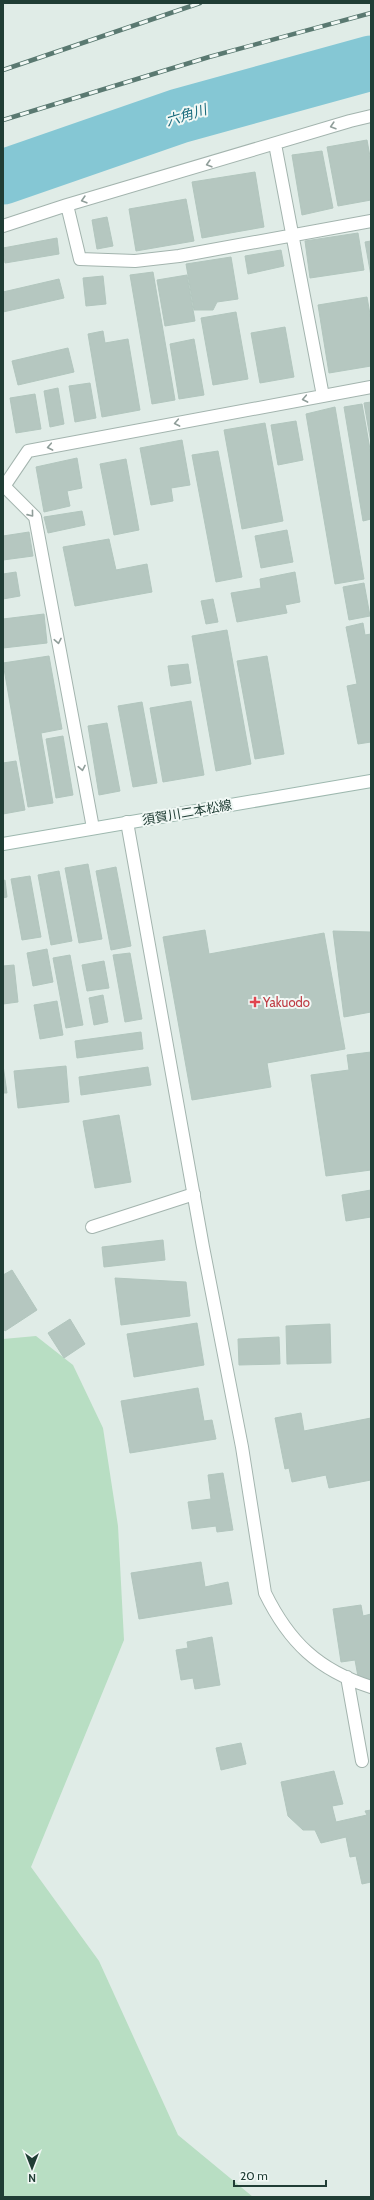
<svg xmlns="http://www.w3.org/2000/svg" width="374" height="2200" font-family="Cabin,'Noto Sans JP',sans-serif">
<style>
.green{fill:#b8dec3}
.lines{fill:none;stroke-linecap:round;stroke-linejoin:round}
.river{stroke:#85c7d4;stroke-width:55}
.building{fill:#b5c7c0;stroke:#b2c6be}
.lane-casing{stroke:#a3b4ae;stroke-width:14}
.street-casing{stroke:#a3b4ae;stroke-width:14}
.secondary-casing{stroke:#9eb8af;stroke-width:14}
.lane{stroke:#fff;stroke-width:12}
.street{stroke:#fff;stroke-width:12}
.secondary{stroke:#fff;stroke-width:12}
.rail-casing{stroke:#5a7971;stroke-width:4.5}
.rail{stroke:#f1f8f5;stroke-width:3;stroke-dasharray:9;stroke-linecap:butt}
.oneway{stroke:#909e9a}
.health-dot{fill:#e0444e;stroke:#f1f8f5;stroke-width:1.5}
.labels{text-anchor:middle;stroke-width:4;stroke-linejoin:round;paint-order:stroke}
.street-label{font-size:13px;fill:#203d35;stroke:#f1f8f5}
.health-label{font-size:13px;fill:#be3a42;stroke:#f1f8f5;text-anchor:start}
.water-label{font-size:14px;font-style:italic;fill:#186a7c;stroke:#f1f8f5}
</style>
<rect width="100%" height="100%" fill="#e0ece7"/>
<path class="green" d="M36,1336L73,1365L103,1428L118,1526L124,1640L31,1867L99,1961L178,2135L253,2197H3V1339Z"/>
<g class="lines">
<path class="river" d="M3,177L179,116L371,63"/>
</g>
<path class="building" d="M367,140L371,162V200L338,206L327,147Z
M322,151L333,208L302,215L292,155Z
M255,172L264,227L202,238L192,182Z
M186,199L194,241L136,251L129,209Z
M107,217L113,246L97,249L92,220Z
M358,233L364,270L310,278L305,241Z
M57,238L59,254L5,263L3,248Z
M371,241V276L365,242Z
M281,250L284,266L248,274L245,256Z
M231,257L238,299L217,302L213,310H194L186,264Z
M153,272L175,400L152,404L130,275Z
M187,275L195,321L165,326L157,280Z
M103,276L106,304L86,306L83,278Z
M59,279L64,298L3,312V292Z
M367,297L371,320V366L329,373L318,305Z
M236,312L248,379L213,385L201,318Z
M285,327L294,377L260,383L251,333Z
M103,331L105,343L128,339L140,410L102,417L88,334Z
M194,339L204,395L179,399L170,344Z
M68,348L74,372L18,385L12,361Z
M90,383L96,418L75,422L69,386Z
M58,388L64,424L50,427L44,391Z
M35,394L41,429L16,433L10,398Z
M371,402V443L364,403Z
M362,404L371,455V519L363,521L344,407Z
M335,407L364,579L335,584L306,414Z
M296,421L303,460L278,465L271,425Z
M265,423L283,521L242,529L224,430Z
M182,440L190,485L171,488L173,501L151,505L140,448Z
M218,451L242,577L216,582L192,455Z
M77,458L82,488L67,491L70,506L44,512L36,467Z
M126,459L139,530L114,535L100,464Z
M82,511L85,525L48,533L44,517Z
M287,530L293,562L261,568L255,536Z
M29,532L33,556L3,560V536Z
M109,539L116,570L147,564L152,592L75,606L63,547Z
M16,572L20,596L3,599V574Z
M295,572L300,602L285,605L287,613L237,622L231,593L261,588L260,579Z
M364,583L370,616L349,620L343,587Z
M213,599L218,622L206,624L201,601Z
M44,614L47,643L3,648V619Z
M363,623L365,635L371,634V742L358,744L347,686L357,684L346,627Z
M227,630L251,764L216,771L192,636Z
M49,656L62,729L41,733L53,803L28,807L3,663Z
M267,656L284,754L255,759L237,661Z
M188,664L191,683L171,686L168,666Z
M191,701L204,775L163,782L150,708Z
M142,702L157,783L133,787L118,706Z
M107,723L120,791L99,795L88,726Z
M63,736L73,795L56,798L46,739Z
M16,761L25,810L3,814V763Z
M88,864L102,939L79,943L65,868Z
M116,867L131,946L111,950L96,871Z
M59,871L72,941L51,945L38,875Z
M30,876L41,937L22,940L11,879Z
M5,880L7,897L3,898V881Z
M205,930L209,954L324,933L345,1049L267,1063L271,1087L192,1100L163,937Z
M333,931L371,932V1012L344,1017Z
M47,949L53,982L33,986L27,953Z
M130,953L142,1019L125,1022L113,955Z
M70,955L83,1025L66,1028L53,958Z
M104,961L109,988L87,991L82,965Z
M14,965L18,1002L3,1004V966Z
M103,995L108,1022L94,1025L89,998Z
M57,1001L63,1035L40,1039L34,1005Z
M141,1032L143,1049L77,1058L75,1041Z
M371,1052V1170L326,1176L311,1075L349,1070L347,1055Z
M3,1065L7,1093H3Z
M66,1066L69,1102L18,1108L14,1071Z
M148,1067L151,1085L81,1095L79,1077Z
M119,1115L131,1182L95,1188L83,1121Z
M371,1190V1217L346,1221L342,1195Z
M163,1240L165,1260L104,1267L102,1247Z
M12,1270L37,1310L5,1331L3,1328V1275Z
M115,1278L186,1282L190,1316L121,1325Z
M70,1319L85,1344L64,1358L48,1333Z
M197,1323L204,1365L134,1377L127,1334Z
M330,1324L331,1363L287,1364L286,1326Z
M279,1337L280,1364L239,1365L238,1339Z
M198,1388L204,1421L212,1420L216,1439L130,1453L121,1401Z
M301,1413L304,1431L371,1418V1480L329,1488L326,1475L292,1482L289,1468L285,1469L275,1418Z
M223,1473L233,1530L217,1532L216,1526L192,1529L188,1502L211,1499L208,1475Z
M201,1562L205,1587L228,1582L232,1604L139,1619L131,1573Z
M361,1605L363,1616L371,1614V1680L359,1682L355,1660L341,1662L333,1609Z
M212,1637L220,1685L195,1689L193,1678L181,1680L176,1650L188,1648L187,1642Z
M241,1743L246,1764L221,1770L216,1748Z
M334,1771L343,1804L332,1806L336,1822L367,1815L365,1811L371,1810V1882L362,1884L356,1856L350,1857L346,1837L321,1843L315,1830H303L288,1816L281,1782Z"/>
<g class="lines">
<g class="lane-casing">
<path id="lane" d="M92,1227L194,1194"/>
</g>
<g class="street-casing">
<path id="street" d="M275,144L323,396
M67,205L80,259L135,261L179,256L371,221
M3,226L67,205L350,121L371,116
M3,485L35,517L93,828
M3,488L28,451L371,387
M127,822L203,1247L242,1447L265,1593C289,1642 318,1670 371,1687
M347,1677L362,1761"/>
</g>
<g class="secondary-casing">
<path id="secondary" d="M3,844L371,781"/>
</g>
<use href="#lane" class="lane"/>
<use href="#street" class="street"/>
<use href="#secondary" class="secondary"/>
<g class="rail-casing">
<path id="rail" d="M3,70L200,3
M3,120L209,57L371,13"/>
</g>
<use href="#rail" class="rail"/>
</g>
<defs><path id="oneway-chevron" d="M-2-3.5L2.5 0L-2 3.5" fill="none" stroke-width="1.6" stroke-linecap="round" stroke-linejoin="round"/></defs>
<g class="oneway">
<use href="#oneway-chevron" transform="translate(333 126) rotate(163)"/>
<use href="#oneway-chevron" transform="translate(209 164) rotate(164)"/>
<use href="#oneway-chevron" transform="translate(84 200) rotate(164)"/>
<use href="#oneway-chevron" transform="translate(305 399) rotate(169)"/>
<use href="#oneway-chevron" transform="translate(177 423) rotate(169)"/>
<use href="#oneway-chevron" transform="translate(50 447) rotate(169)"/>
<use href="#oneway-chevron" transform="translate(31 514) rotate(51)"/>
<use href="#oneway-chevron" transform="translate(58 641) rotate(79)"/>
<use href="#oneway-chevron" transform="translate(82 768) rotate(79)"/>
</g>
<path class="health-dot" d="M253 996h4v4h4v4h-4v4h-4v-4h-4v-4h4z"/>
<g class="labels">
<g class="street-label">
<text transform="translate(187 812) rotate(-10)" y="5">須賀川二本松線</text>
</g>
<g class="health-label">
<text x="263" y="1007">Yakuodo</text>
</g>
<g class="water-label">
<text transform="translate(186 115) rotate(-17)" y="5">六角川</text>
</g>
</g>
<rect width="374" height="2200" fill="none" stroke="#203d35" stroke-width="8"/>
<g transform="translate(32 2168) rotate(180)" stroke="#f1f8f5" stroke-width="3" paint-order="stroke">
<path d="M0-3L7 15L0 10L-7 15Z" fill="#203d35"/>
<text y="-6" font-size="11" font-weight="bold" text-anchor="middle" fill="#203d35">N</text>
</g>
<path d="M234 2180v6h92v-6" fill="none" stroke="#203d35" stroke-width="2"/>
<text x="240" y="2180" font-size="12" fill="#203d35" stroke="#f1f8f5" stroke-width="3" paint-order="stroke">20 m</text>
</svg>
